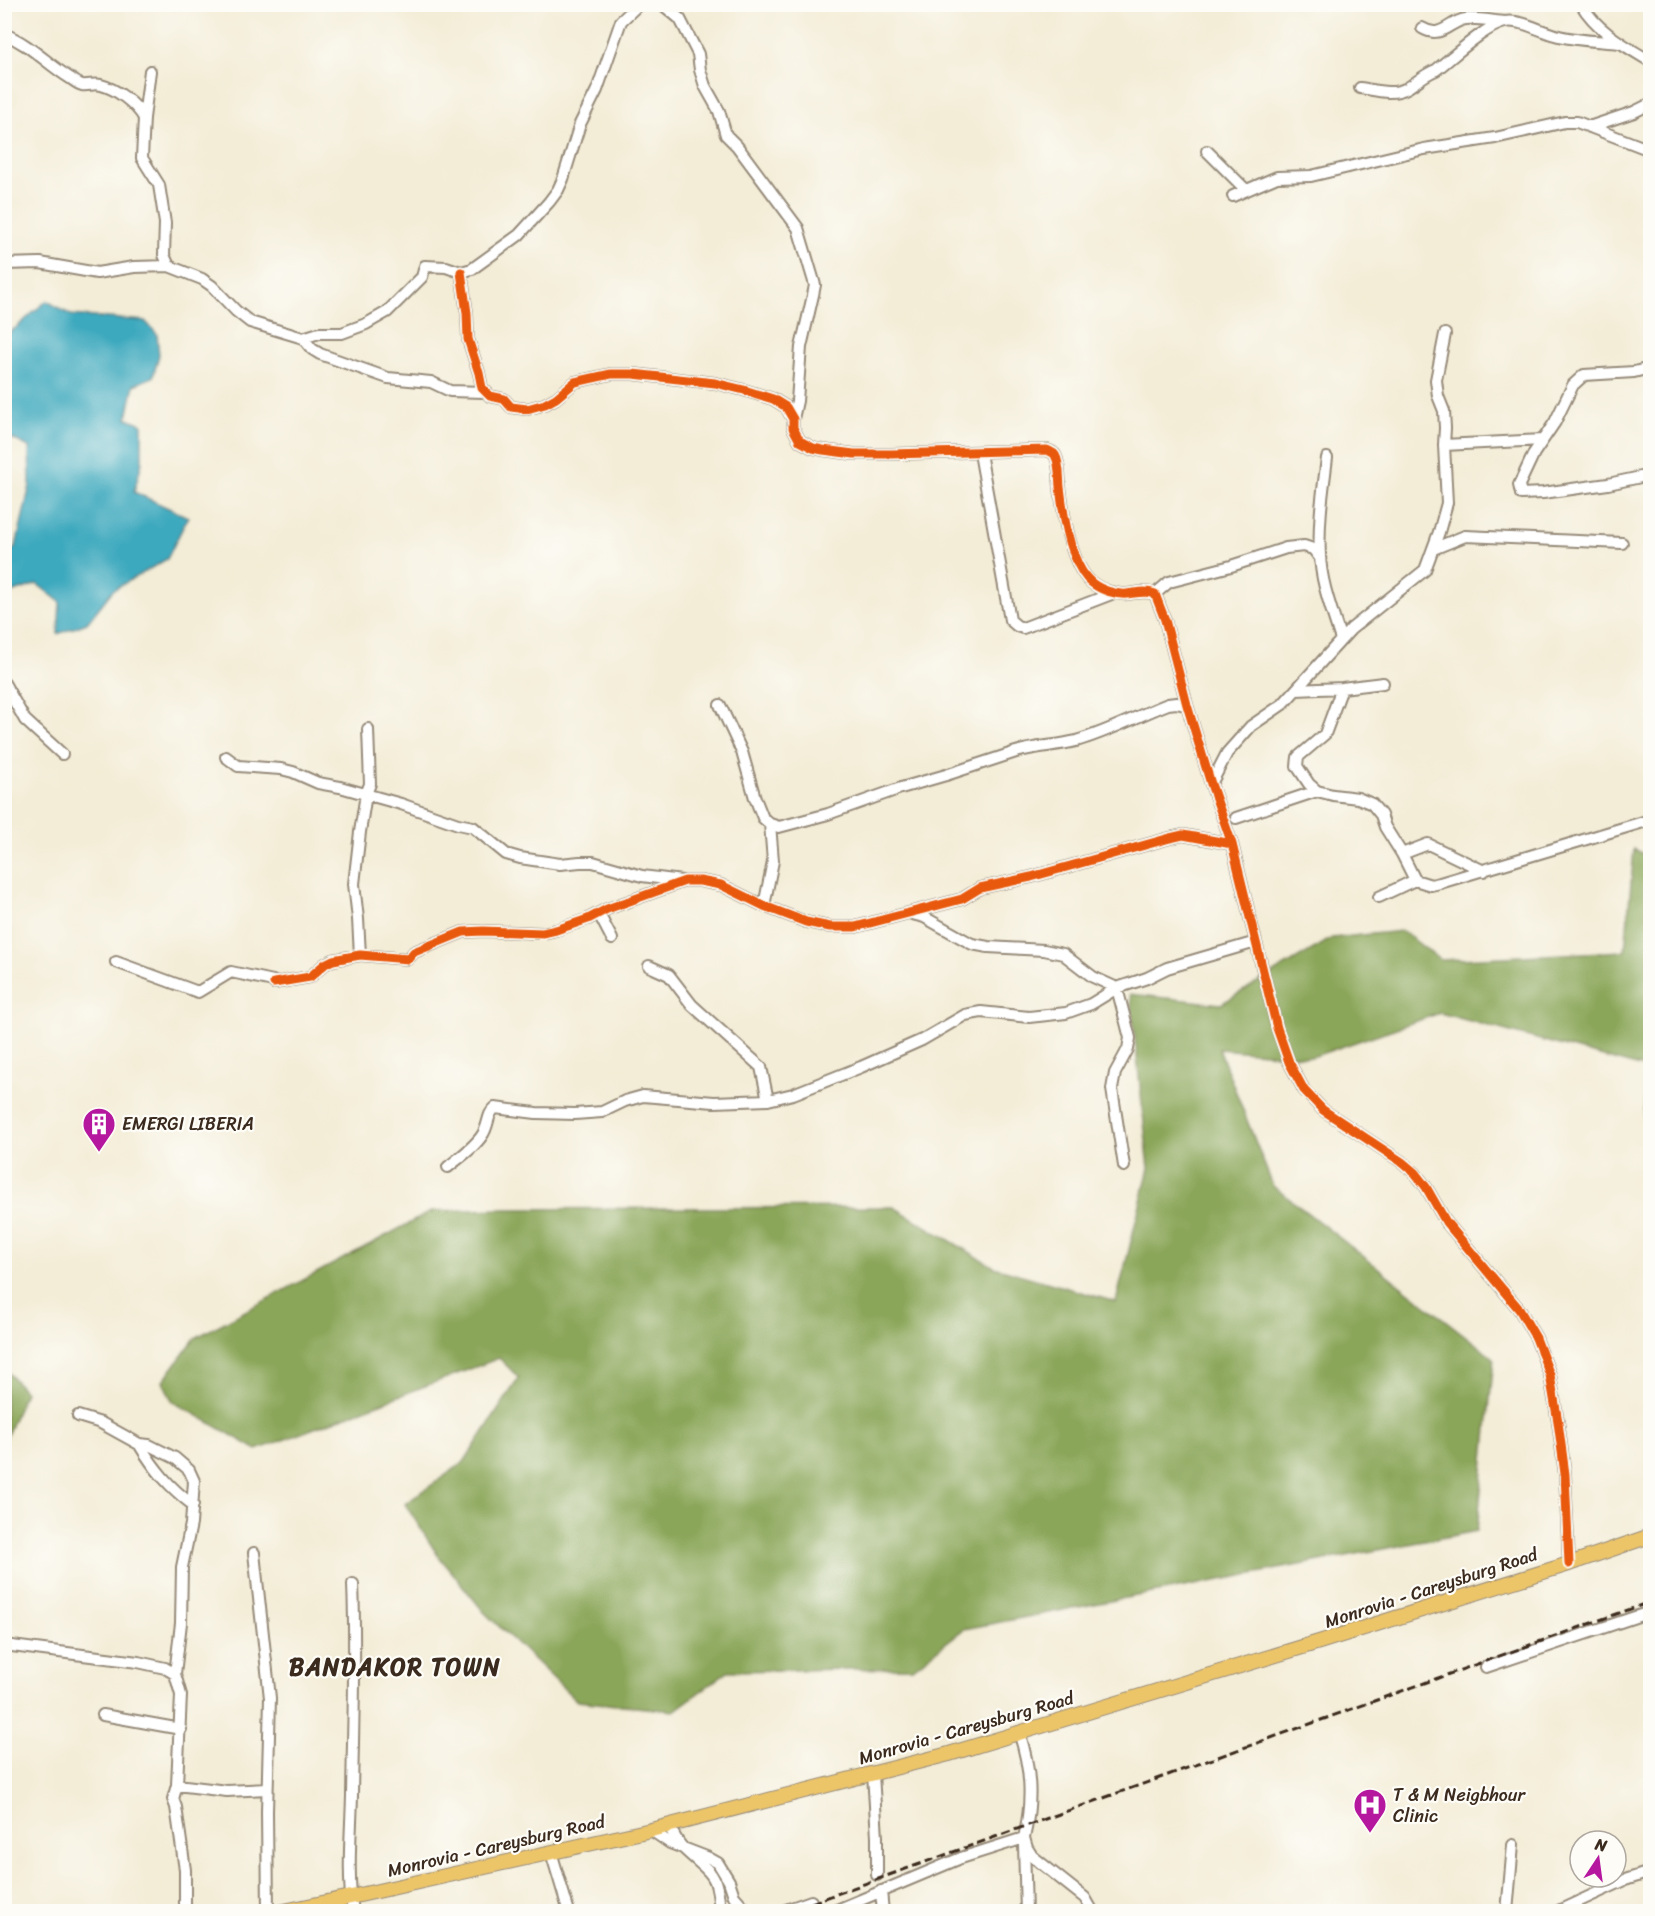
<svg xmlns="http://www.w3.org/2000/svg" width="1655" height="1916" font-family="Sriracha,sans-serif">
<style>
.forest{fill:#8aa658;stroke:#62683b;stroke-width:1.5}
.water{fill:#3ea9be;stroke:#3c6a6e;stroke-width:1.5}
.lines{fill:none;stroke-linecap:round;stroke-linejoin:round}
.minor-casing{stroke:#978b7a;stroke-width:14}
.major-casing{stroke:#978b7a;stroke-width:16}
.minor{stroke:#fff;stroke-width:10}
.major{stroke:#edc569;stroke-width:14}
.rail{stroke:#3b2a1e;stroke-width:3;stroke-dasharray:9 4.5;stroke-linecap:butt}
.cycleway-casing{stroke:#fdfcf7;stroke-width:13}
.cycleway{stroke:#e8590c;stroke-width:9}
.labels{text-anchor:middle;stroke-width:4.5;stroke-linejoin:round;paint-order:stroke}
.poi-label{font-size:18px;fill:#3b2a1e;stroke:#fdfcf7;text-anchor:start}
.street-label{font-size:18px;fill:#3b2a1e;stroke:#fdfcf7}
.district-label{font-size:24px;font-weight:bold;letter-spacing:1.5px;fill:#3b2a1e;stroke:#fdfcf7}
</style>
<rect width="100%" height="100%" fill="#fdfcf7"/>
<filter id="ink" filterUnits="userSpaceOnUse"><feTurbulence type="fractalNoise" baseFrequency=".0167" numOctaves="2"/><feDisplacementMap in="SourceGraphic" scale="12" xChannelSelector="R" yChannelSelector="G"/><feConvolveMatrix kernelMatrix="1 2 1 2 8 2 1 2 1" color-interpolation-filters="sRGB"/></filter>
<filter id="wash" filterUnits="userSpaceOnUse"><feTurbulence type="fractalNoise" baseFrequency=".008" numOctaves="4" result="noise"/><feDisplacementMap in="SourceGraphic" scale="24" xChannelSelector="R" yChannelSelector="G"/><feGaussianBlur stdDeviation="1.35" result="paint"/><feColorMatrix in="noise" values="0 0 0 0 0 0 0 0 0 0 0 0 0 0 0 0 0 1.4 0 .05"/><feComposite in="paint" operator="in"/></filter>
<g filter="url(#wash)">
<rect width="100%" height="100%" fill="#f3ecd6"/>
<path class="forest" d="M1634,849L1650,857V1199L1645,1201L1644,1068L1440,1013L1312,1057L1219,1049L1273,1186L1494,1358L1477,1531L964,1629L913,1668L728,1671L674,1711L577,1701L484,1612L437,1554L405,1504L464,1462L519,1378L499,1358L257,1450L172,1401L163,1381L195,1338L432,1211L505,1209L894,1207L994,1267L1116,1302L1149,1168L1130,994L1221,1004L1332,938L1402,931L1441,960L1625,951Z
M5,1369L25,1392L5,1440Z"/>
<path class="water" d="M47,301L71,315L145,321L157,334L159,355L153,377L134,385L127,418L142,424V462L134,492L188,517L167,559L113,590L87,623L58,634L60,602L37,584L12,593L4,600L5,557L16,546L30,485L29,447L5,435V335C21,327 32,311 47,301Z"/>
</g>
<g filter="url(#ink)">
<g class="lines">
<g class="minor-casing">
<path id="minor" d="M662,4L680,19L698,54L700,70L705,86L719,111L726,135L737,146L798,228L812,275L815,285L813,295L801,347L797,401L793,419
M1581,4C1597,31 1625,46 1650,61
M1422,28C1442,40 1449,21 1466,19C1478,18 1493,21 1505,22
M4,34C30,44 47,64 70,78C73,80 78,84 82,85C88,86 95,83 101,85C117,89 136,104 144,118L142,158L159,185L165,223L164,255L169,266
M1360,88C1374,90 1393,96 1407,88C1417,82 1425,74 1436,70C1452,58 1485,26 1505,22C1522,19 1543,33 1559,36C1579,41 1599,41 1619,43
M144,118L150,71
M1589,127L1634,112L1650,104
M1207,151L1246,190
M1233,196L1277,177L1311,176L1424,149L1495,138L1565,122H1577L1650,150
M4,264L40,263L97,273L134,267L169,266L202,279L212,286L236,311L250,322L303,338L319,333H342L366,324L387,312L422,277L425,266L446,267L461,272L472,269L519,235L549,202L558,190L563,179L580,124L597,90L621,21L639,4
M461,272L467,313L468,339L479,373L482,388L490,396L504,399L511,407L527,409L545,404L556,398L575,382L611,374H633L715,383L744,390L773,399L786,407L793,419V428L800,441L813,448L823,450L854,454H891L1047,450C1051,452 1053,452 1055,455C1060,463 1059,478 1060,487C1063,513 1071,567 1092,583C1101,590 1116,595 1127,594C1137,593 1145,590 1155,594L1165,620L1187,705L1211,784L1232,844L1277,1028L1289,1062L1304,1090L1323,1110L1402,1162L1415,1173L1426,1187L1446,1222L1519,1309L1536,1338L1550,1375L1558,1422L1565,1474L1569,1564
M303,338L312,349L320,354L388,378L431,382L450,391L484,392
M1650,368L1634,372L1584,375L1573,385L1555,422L1534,453L1519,485L1521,494L1543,493L1608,484L1650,475
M1444,445L1543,440
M980,453L1010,620L1017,626L1023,628L1114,593
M1327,458C1323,490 1318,523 1320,555C1321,584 1333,613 1341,640
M1433,549L1465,536L1622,543
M1155,594L1169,582L1231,566L1286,548L1304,546L1313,549L1320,558
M4,683L25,720L62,754
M1342,688L1325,734L1298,757L1297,766L1309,784L1317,791L1333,795L1358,798L1372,804L1381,815L1385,827L1402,854L1415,880L1431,885L1440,883L1650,820
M1296,690L1342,688L1383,683
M720,705L742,752L755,798L763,818L770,824L779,827L828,814L901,788L946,775L1016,752C1036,746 1056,746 1076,741C1108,732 1137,716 1168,704L1176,703L1187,705
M226,757L238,766L281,769L293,772L318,783L340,787L401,804L458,824L473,827L506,854L520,858L560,864L580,862H593L642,876L682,881
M1211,784L1227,753L1251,726L1283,704L1351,629L1425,570L1439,532L1447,503L1444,445L1445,428L1444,411L1438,396L1436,380L1445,334
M1236,818L1317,791
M1402,854L1428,844L1484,871
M1379,897L1415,880
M764,906L773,861L770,824
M599,914L612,939
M912,914L924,917L972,944L988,947L1044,950L1063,954L1093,977L1117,988L1130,1038L1128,1049L1115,1073L1112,1089L1124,1166
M360,955L358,919L354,884L360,832L366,794L370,784L368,729
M116,962L198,992L231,972L273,981
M649,966L669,975L692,1005L761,1067L768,1100
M274,983L310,977L325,964L333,960L360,955L408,959L414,952L463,932L483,931L543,933L556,930L588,919L607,909L685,881H700L721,885L764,906L806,922L830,927H855L962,899L980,888L1031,877L1170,838L1183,835L1232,844
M448,1167C460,1157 475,1147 483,1134C489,1125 487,1114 495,1108L536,1113L575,1114L602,1112L625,1101L643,1096L714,1102L768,1100L793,1094L861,1067L922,1040L965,1015L981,1012L1029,1017L1066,1013L1091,1004L1117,988L1147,978L1167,968L1256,942
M78,1416L101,1423L139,1444L149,1445L175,1458L189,1470L194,1481L191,1524L182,1567L181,1623L175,1674
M139,1444C155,1470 169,1487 193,1505
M254,1553L270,1698L267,1812L268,1912
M353,1584C356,1654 353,1725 352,1796C351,1834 347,1874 353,1912
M4,1645L138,1662L165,1668L175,1674L181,1695L177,1785L173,1799L176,1807L185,1870V1912
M1486,1667L1650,1612
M103,1715L181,1729
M873,1774L877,1837V1875
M177,1785L227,1791L267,1789
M668,1825C673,1832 677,1843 684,1849C711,1875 717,1869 720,1912
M651,1830L670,1843L709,1858L718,1863L729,1881L734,1896L748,1912
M1024,1838L1027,1848L1032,1856L1085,1898L1093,1912
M1024,1845L1026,1912
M551,1852L569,1912
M881,1891L883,1912
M780,1912L811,1901
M832,1912L961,1858L1024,1838C1033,1800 1031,1769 1019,1732
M1507,1912L1513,1845
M1556,1912L1625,1880L1650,1872"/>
</g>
<g class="major-casing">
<path id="major" d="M279,1912L351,1897L651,1830L949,1754L1319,1642L1569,1564L1650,1536"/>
</g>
<use href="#minor" class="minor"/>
<use href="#major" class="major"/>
<path class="rail" d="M786,1912L1650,1602"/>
<g class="cycleway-casing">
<path id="cycleway" d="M461,272L467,313L468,339L479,373L482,388L490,396L504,399L511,407L527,409L545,404L556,398L575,382L611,374H633L715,383L744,390L773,399L786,407L793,419V428L800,441L813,448L823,450L854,454H891L1047,450C1051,452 1053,452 1055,455C1060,463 1059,478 1060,487C1063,513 1071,567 1092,583C1101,590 1116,595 1127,594C1137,593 1145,590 1155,594L1165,620L1187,705L1211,784L1232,844L1277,1028L1289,1062L1304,1090L1323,1110L1402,1162L1415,1173L1426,1187L1446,1222L1519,1309L1536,1338L1550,1375L1558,1422L1565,1474L1569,1564
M274,983L310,977L325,964L333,960L360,955L408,959L414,952L463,932L483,931L543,933L556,930L588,919L607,909L685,881H700L721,885L764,906L806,922L830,927H855L962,899L980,888L1031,877L1170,838L1183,835L1232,844"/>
</g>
<use href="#cycleway" class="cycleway"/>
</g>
</g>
<defs>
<g id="building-pin" transform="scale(1.725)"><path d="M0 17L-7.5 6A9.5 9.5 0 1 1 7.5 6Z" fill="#b5179e" stroke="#fdfcf7"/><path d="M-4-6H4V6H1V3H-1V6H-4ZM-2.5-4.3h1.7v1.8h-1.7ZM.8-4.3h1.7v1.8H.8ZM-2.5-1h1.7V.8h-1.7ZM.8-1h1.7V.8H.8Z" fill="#fff"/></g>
<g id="hospital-pin" transform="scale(1.725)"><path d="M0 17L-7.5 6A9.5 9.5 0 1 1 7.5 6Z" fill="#b5179e" stroke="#fdfcf7"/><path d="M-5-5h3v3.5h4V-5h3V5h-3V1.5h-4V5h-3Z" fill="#fff"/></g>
</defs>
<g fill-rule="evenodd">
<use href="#building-pin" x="99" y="1124"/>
<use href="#hospital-pin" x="1370" y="1805"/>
</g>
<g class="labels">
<g class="poi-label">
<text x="122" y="1130">EMERGI LIBERIA</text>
<text x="1393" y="1801">T &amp; M Neigbhour<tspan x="1393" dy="21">Clinic</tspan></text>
</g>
<g class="street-label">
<text transform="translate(1431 1588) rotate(-18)" y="6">Monrovia - Careysburg Road</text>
<text transform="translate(966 1728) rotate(-16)" y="6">Monrovia - Careysburg Road</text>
<text transform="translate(496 1846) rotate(-13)" y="6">Monrovia - Careysburg Road</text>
</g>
<g class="district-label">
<text x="395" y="1675">BANDAKOR TOWN</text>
</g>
</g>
<rect width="1655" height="1916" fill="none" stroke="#fdfcf7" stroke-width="24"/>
<g transform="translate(1598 1859) rotate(13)"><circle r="28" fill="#fdfcf7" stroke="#afa8a0" stroke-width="1.5"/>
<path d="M0-4.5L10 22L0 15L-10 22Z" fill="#b5179e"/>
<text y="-9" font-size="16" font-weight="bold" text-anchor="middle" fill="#3b2a1e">N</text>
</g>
</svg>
